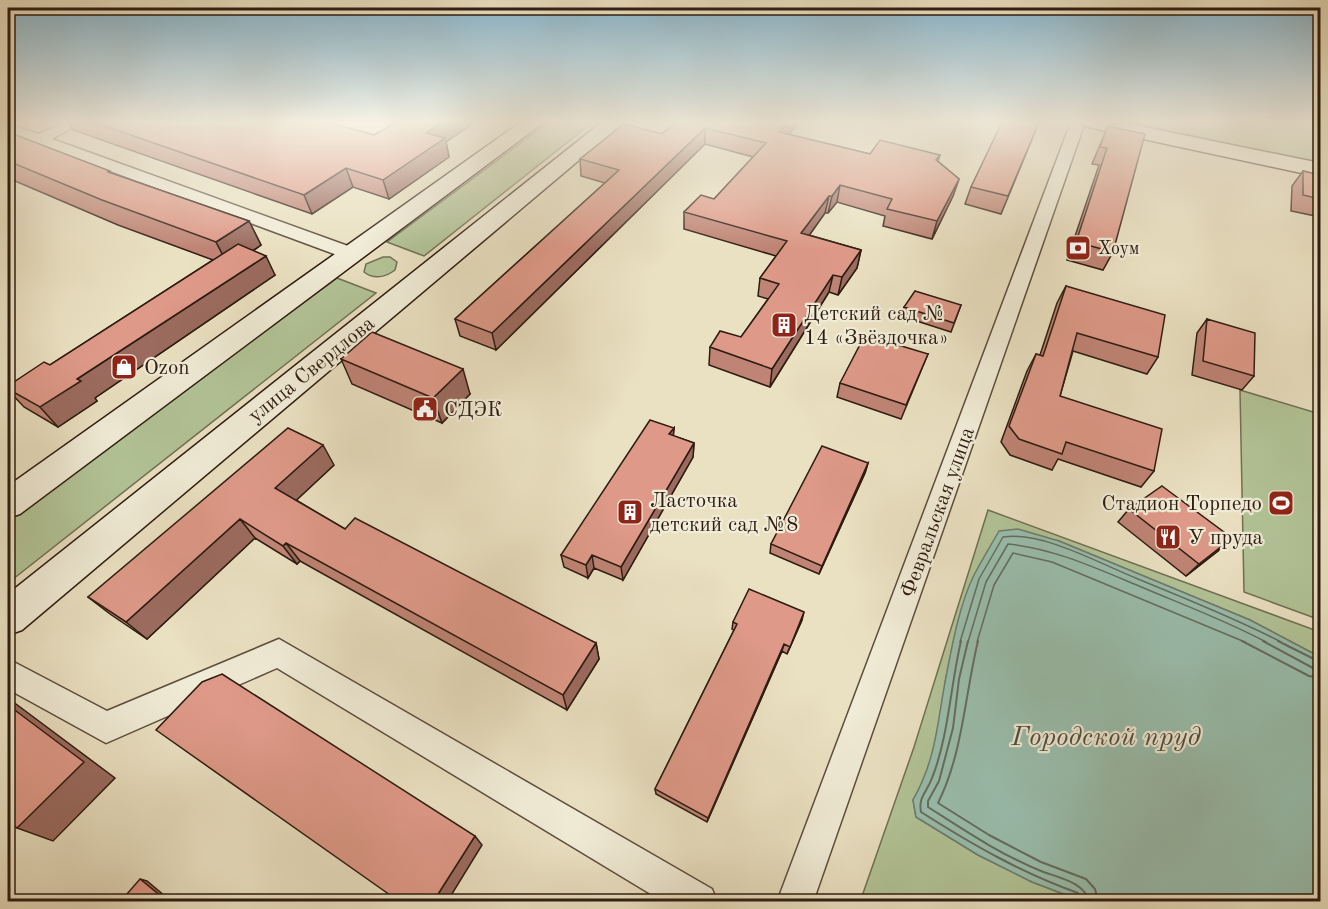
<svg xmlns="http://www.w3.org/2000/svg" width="1328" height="909" font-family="'Old Standard TT',serif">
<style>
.green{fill:#b2c497;stroke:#707054;stroke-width:1.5}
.water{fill:#99bead;stroke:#6e7d6f;stroke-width:1.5}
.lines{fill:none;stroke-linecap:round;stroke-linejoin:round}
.shore-far1{stroke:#646d5f;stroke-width:1.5}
.shore{stroke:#646d5f;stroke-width:2}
.street-casing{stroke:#5d4d3d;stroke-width:3}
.secondary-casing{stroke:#2e1c11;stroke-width:3}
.street{fill:#f1ecd7;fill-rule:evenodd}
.secondary{fill:#f1ecd7;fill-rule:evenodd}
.wall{fill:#bf8475;stroke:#2e1c11;stroke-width:1.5}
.shaded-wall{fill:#9b6b5f;stroke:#2e1c11;stroke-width:1.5}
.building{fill:#de9988;stroke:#2e1c11;stroke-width:1.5}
.labels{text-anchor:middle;stroke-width:4.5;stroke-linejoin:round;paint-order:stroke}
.far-poi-label{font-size:18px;fill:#2e1c11;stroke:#f1ecd7;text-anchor:start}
.poi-label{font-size:21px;fill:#2e1c11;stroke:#f1ecd7;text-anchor:start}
.street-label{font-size:21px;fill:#2e1c11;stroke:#f1ecd7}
.near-water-label{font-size:27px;font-style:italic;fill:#4e4d40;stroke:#f1ecd7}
</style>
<rect width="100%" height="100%" fill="#eae1c2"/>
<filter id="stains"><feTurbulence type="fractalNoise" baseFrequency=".00333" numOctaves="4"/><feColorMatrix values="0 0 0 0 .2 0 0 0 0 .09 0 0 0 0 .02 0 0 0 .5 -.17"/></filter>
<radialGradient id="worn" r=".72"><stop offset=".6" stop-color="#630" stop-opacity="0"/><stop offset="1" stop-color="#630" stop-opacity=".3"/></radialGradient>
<path class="green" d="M549,122H593L424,256L387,242Z
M1092,122H1320V170L1105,125Z
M383,257H390L397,262L395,270C386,277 374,280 364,272L366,264Z
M337,278L376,293L8,583V521Z
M1240,390L1320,414V620L1244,592Z
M988,510L1320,632V657L1250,620L1059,541L1000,531L991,547L946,677L940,725L926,777L913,800L916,817L978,855L1032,882L1082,901L860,902L914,747Z"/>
<path class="water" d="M1018,529L1059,541L1250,620L1320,657V901H1082L1032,882L978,855L916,817L913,800C937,757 937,723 946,677C952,645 960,603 974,575C982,560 991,545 999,531Z"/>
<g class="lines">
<path class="shore-far1" d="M960,642L979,579L1003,537C1043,531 1100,564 1138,579C1186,599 1235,618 1281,642
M968,642L986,582L1008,544C1053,548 1098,569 1139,586C1181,604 1225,620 1266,642
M977,642L994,585L1013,553L1052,562L1245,642"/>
<path class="shore" d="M961,641C951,683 948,739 932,778C927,792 918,797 921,812C973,845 1020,872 1078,893L1081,902
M968,641L959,679L953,728L939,781L928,801V807C964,830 1001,855 1041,871C1059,878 1085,882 1089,902
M978,641C965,694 963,753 938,803L989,835L1041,862L1086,879L1095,889L1098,902
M1242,641L1309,676L1320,678
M1263,641L1313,668L1320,669
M1278,641L1320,662"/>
<g class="street-casing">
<path id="street" d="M64,122H82L52,139L359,250L361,254L359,258H345L40,145L8,160V149L26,140L8,133V124L39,134Z
M1071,122H1085L813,902H777Z
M279,639L712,889L717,902H664L277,668L106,743L8,689V659L107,711Z"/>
</g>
<g class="secondary-casing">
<path id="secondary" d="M521,122H544L20,514L8,518V486Z
M602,122H624L22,630L8,635V594Z
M1082,122H1120L1320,163V177L1092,128L1085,126Z"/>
</g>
<use href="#street" class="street"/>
<use href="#secondary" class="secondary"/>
</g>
<path class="wall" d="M68,122H330V123L374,135L446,142L449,157L389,199L353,187L312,214L73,130Z
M675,122H799L788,134L870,154L940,155L938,161L959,179L953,196L932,239L883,226L885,216L837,202L828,213H825L809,235L861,250L857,268L838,295L829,292L770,387L709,365L710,347L741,337L768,299L758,296L760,278L776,256L684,229V212L714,199L753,157L705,144L496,350L460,336L455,319L605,183L581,176L580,159L662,134Z
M1108,126L1113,252L1103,270L1067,260L1099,165L1092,164Z
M1036,130L1001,214L965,204L971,187Z
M8,132L111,173L249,221L261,245L253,251L275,275L95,398L97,401L58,427L24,407L8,390V386L50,365L213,260L118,225L8,178Z
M1303,171L1320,175V217L1291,211L1292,186Z
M1066,286L1158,357L1147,374L1073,351L1060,396L1154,471L1141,487L1058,459L1052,470L1010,455L1001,442L1027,371L1036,354L1040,355L1057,303Z
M961,305L951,332L901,316L904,307Z
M1207,319L1254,376L1242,390L1192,375L1197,333Z
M928,354L901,419L837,397L840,383Z
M341,359L470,394L442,423L352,384Z
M674,428L673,436L694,443L693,457L623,580L594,568L588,578L564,567L561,555Z
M868,463L865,473L819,574L770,553L771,544Z
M334,465L296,500L345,529L596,643L599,659L567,710L300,561L297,564L255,538L147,639L110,614L88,597Z
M1129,509L1218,551L1186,576L1118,522Z
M802,620L787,654L782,651L707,822L656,794L655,789L734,630L732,629L733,622Z"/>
<path class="shaded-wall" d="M443,122H476L446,142L449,157L389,199L383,180L426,133Z
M788,122H799L777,149L779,132Z
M705,128V144L496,350L492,333Z
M346,168L353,187L312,214L304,195Z
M959,179L953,196L932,239L937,221Z
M840,185L837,202L828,213L832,196Z
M829,196L825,213L799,250L801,233Z
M249,221L261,245L229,267L216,242Z
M8,246L14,254L8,258Z
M861,250L857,268L838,295L842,277Z
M266,256L275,275L95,398L97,401L58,427L40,407L77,379Z
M833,275L829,292L770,387L772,369Z
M463,369L470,394L442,423L433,398Z
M674,428L673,441L669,434Z
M694,443L693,457L623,580L621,567Z
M323,445L334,465L288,508L275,488Z
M9,452L14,457L8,461V453Z
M868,463L865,473L819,574L822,566Z
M240,519L255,538L147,639L126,622Z
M1232,538L1218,551L1186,576L1199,564Z
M286,543L300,561L297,564L283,546Z
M592,555L594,568L588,578L586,565Z
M804,612L802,620L787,654L790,647Z
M596,643L599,659L567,710L563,695Z
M784,644L782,651L707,822L708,818Z
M8,698L115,778L53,841L17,828Z
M475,836L482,845L447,902H433Z
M140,879L147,881L172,902H168Z"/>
<path class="building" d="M93,122H327L374,135L397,122H443L426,133L445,138L383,180L346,168L304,195Z
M675,122H788L779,132L870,154L880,140L940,155L936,160L959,179L937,221L887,209L892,199L840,185L832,196H829L801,233L861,250L842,277L833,275L772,369L710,347L720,331L741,337L779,284L760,278L787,241L684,212L701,195L714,199L766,143L705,128L492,333L455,319L619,170L580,159L624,124L662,134Z
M1002,122H1039L1008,196L971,187Z
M1108,126L1145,134L1113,252L1076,242L1107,148L1100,147Z
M8,132L110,171L108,172L249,221L216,242L102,200L8,161Z
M1303,171L1320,175V199L1303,195Z
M238,244L266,256L77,379L81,381L40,407L8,389V386L44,362L50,365Z
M1066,286L1165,315L1158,357L1077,333L1060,396L1162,429L1154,471L1066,442L1062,454L1019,439L1009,426L1036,354L1043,356Z
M915,291L961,305L954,323L904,307Z
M1207,319L1255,333L1254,376L1203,361Z
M372,332L463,369L433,398L341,359Z
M865,335L928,354L906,405L840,383Z
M650,420L674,428L669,434L694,443L621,567L592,555L586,565L561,555Z
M288,428L323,445L275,488L345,529L355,518L596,643L563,695L286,543L283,546L240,519L126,622L88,597Z
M822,446L868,463L822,566L771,544Z
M1162,486L1232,538L1199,564L1129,509Z
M749,589L804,612L790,647L784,644L708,818L655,789L737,624L733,622Z
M222,674L475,836L433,902H400L156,730L202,682Z
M8,705L84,762L17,828L8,820Z
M140,879L168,902H120Z"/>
<linearGradient id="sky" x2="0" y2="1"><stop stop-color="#88b8d0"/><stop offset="0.49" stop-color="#f6f2e4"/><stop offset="1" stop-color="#f6f2e4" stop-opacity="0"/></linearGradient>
<rect width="1328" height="249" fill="url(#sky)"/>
<defs>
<g id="bank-square" transform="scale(1.35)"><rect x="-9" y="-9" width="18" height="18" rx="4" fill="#8f2418" stroke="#f1ecd7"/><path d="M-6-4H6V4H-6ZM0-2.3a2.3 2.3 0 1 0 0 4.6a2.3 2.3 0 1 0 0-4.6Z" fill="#fff"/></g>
<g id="building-square" transform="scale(1.35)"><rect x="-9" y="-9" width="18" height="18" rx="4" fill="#8f2418" stroke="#f1ecd7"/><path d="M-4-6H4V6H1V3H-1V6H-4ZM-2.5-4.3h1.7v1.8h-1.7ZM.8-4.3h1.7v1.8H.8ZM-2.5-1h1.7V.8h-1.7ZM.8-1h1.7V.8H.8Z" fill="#fff"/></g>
<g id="shop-square" transform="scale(1.35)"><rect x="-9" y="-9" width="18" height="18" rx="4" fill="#8f2418" stroke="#f1ecd7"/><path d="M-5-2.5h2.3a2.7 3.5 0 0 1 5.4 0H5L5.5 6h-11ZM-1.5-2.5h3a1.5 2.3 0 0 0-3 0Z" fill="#fff"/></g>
<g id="civic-square" transform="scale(1.35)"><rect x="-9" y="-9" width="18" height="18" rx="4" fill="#8f2418" stroke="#f1ecd7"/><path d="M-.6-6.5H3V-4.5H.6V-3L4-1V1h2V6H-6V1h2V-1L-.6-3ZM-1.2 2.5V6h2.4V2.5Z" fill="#fff"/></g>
<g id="stadium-square" transform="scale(1.35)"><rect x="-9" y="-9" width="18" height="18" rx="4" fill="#8f2418" stroke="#f1ecd7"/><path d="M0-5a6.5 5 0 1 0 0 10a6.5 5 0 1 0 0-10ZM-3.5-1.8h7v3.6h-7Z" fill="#fff"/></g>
<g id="restaurant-square" transform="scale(1.35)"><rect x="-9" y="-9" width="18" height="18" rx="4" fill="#8f2418" stroke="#f1ecd7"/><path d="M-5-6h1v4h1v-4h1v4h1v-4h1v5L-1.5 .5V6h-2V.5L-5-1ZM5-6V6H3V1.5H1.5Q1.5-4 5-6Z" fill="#fff"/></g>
</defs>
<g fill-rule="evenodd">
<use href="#bank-square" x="1078" y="248"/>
<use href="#building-square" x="784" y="325"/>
<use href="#shop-square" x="124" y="367"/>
<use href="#civic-square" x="425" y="409"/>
<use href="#stadium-square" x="1281" y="503"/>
<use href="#building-square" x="630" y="512"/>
<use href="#restaurant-square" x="1168" y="537"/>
</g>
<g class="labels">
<g class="far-poi-label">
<text x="1098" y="254">Хоум</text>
</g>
<g class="poi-label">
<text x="804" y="320">Детский сад №<tspan x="804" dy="24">14 «Звёздочка»</tspan></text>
<text x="144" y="374">Ozon</text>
<text x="444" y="416">СДЭК</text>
<text x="650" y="507">Ласточка<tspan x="650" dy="24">детский сад №8</tspan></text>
<text x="1262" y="510" text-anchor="end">Стадион Торпедо</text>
<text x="1188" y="544">У пруда</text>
</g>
<g class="street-label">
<text transform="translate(311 369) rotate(-39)" y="7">улица Свердлова</text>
<text transform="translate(937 512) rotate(-70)" y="7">Февральская улица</text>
</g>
<g class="near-water-label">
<text x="1106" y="745">Городской пруд</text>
</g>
</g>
<rect width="1328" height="909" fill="none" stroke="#eae1c2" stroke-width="30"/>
<rect x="9" y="9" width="1310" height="891" fill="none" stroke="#2e1c11" stroke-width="3"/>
<rect x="15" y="15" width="1298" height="879" fill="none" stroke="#2e1c11" stroke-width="1.5"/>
<rect width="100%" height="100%" filter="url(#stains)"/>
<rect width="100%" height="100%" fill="url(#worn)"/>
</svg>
